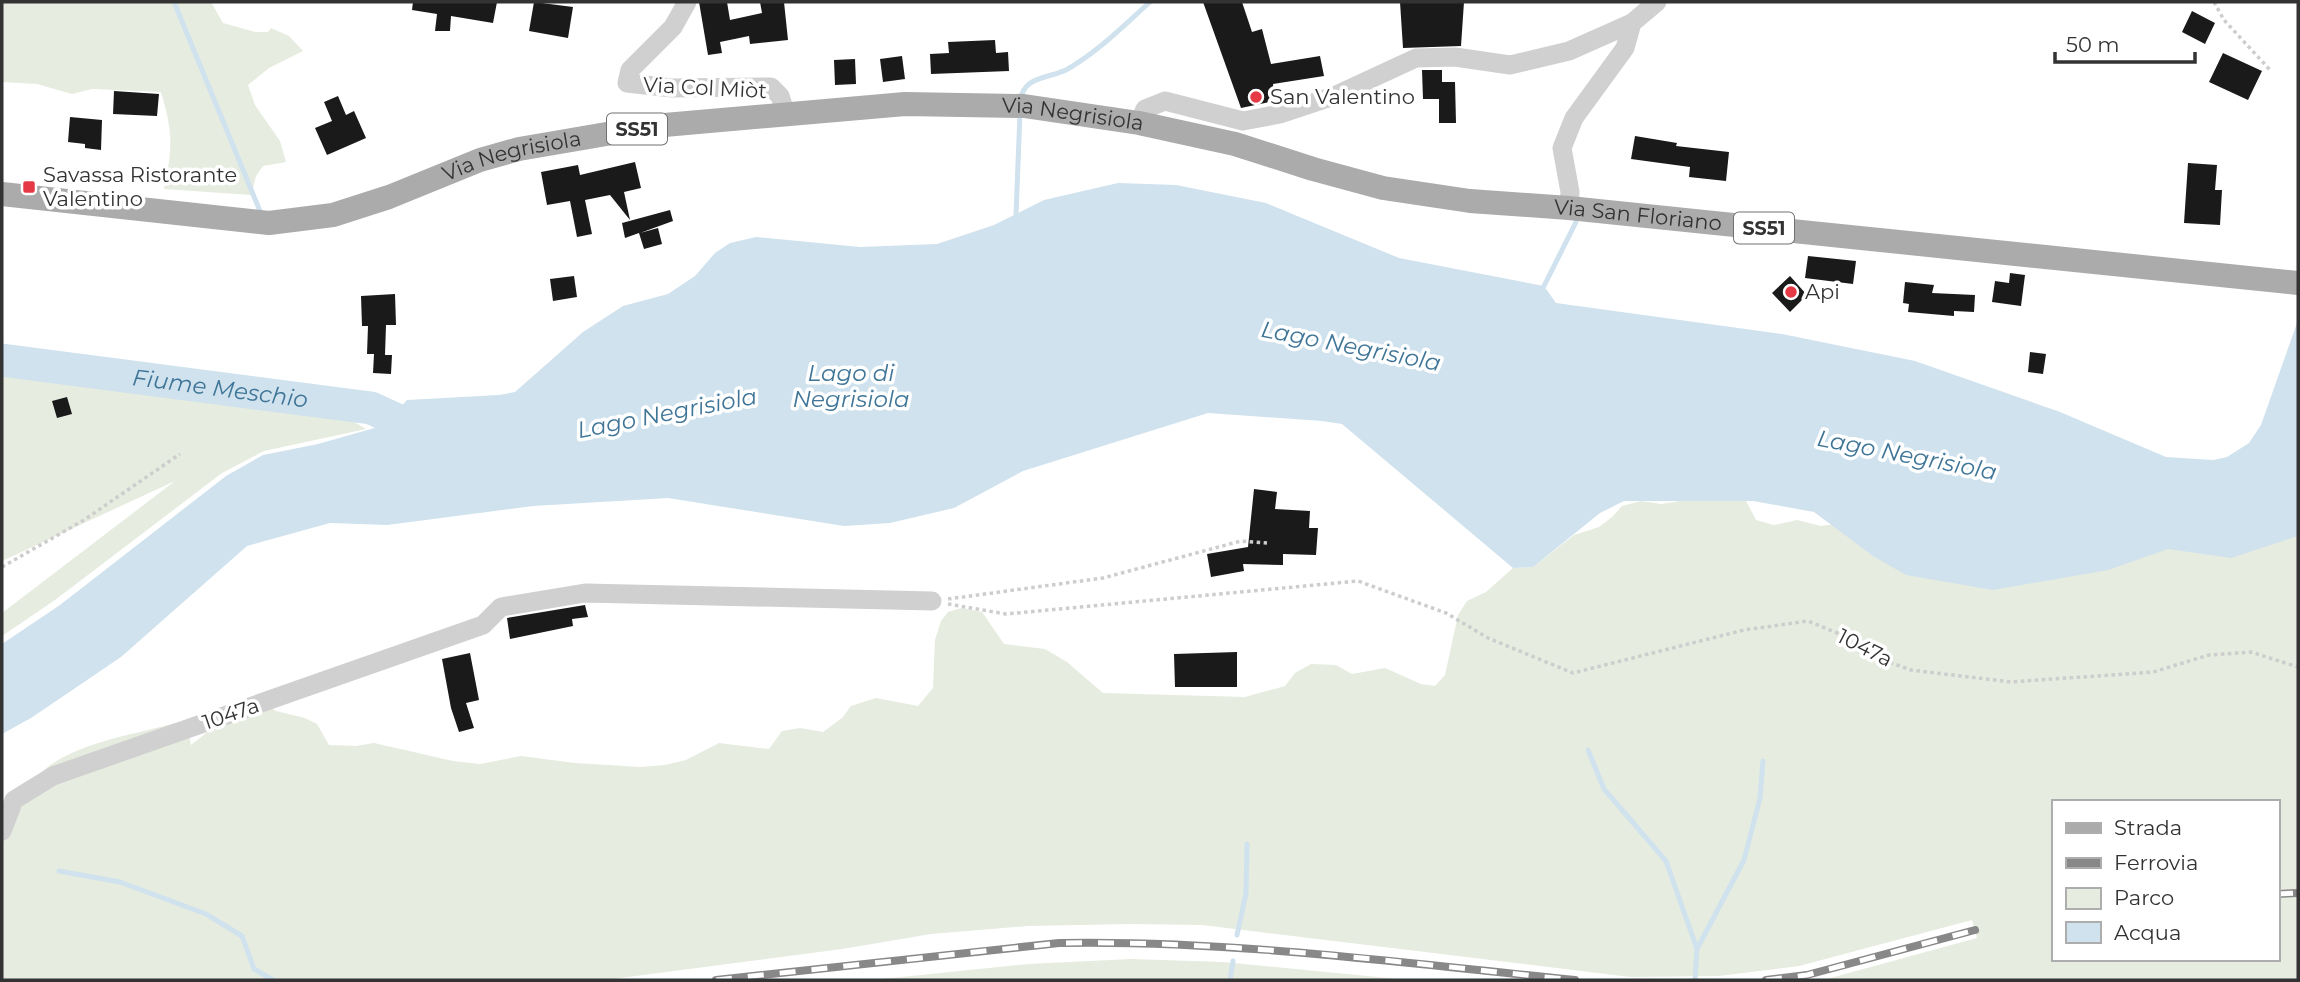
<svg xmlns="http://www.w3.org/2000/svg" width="2300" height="982" font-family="Montserrat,sans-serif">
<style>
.green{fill:#e6ecdf;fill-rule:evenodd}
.water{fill:#cfe2ee}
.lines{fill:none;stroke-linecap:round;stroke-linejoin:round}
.stream{stroke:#cfe2ee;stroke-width:5}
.river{stroke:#cfe2ee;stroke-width:33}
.building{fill:#1a1a1a}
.path{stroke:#cdcdcd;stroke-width:3.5;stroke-dasharray:3.5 3.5;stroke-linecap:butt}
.minor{stroke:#d0d0d0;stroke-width:19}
.major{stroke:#ababab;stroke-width:24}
.rail-casing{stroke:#888;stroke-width:8}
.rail{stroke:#fff;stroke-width:5;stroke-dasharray:16;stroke-linecap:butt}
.poi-dot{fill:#e63946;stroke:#fff;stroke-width:2.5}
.labels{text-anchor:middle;stroke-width:7;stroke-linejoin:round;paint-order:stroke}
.shield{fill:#fff;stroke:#707070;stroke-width:2}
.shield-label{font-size:19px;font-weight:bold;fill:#333}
.street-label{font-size:21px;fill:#333;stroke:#fff}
.poi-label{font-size:21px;fill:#333;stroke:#fff;text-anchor:start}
.water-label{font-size:23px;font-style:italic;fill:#3f7597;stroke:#fff}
</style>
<rect width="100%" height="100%" fill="#fff"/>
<path class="green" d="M2,2H211L223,23L255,32H268L271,28L289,36L303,51L269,68L248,85L255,105L280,141L286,162L263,166L256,176L251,195L164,189C173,146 173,133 161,92L92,89L72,94L37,84L2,82Z
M2,370L338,412L366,429L264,451L222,473L55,600L2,636V613L175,481L2,561Z
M1690,495H1743L1756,520L1774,525L1797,520L1821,526L1842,523L2298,528V980H1823L1977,938L1972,920L1799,966L1719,976L1630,977L1202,925L1130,924L1028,926L931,934L842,949L605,980H2V831L43,771C74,743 136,734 176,723L189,735L191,745L210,730L259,701L276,711L305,718L317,724L329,745L356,746L374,743L453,761L480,764L521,756L575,763L640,767L665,765L686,760L719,743L769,749L782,731L800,728L823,732L842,718L851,706L876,698L918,706L933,688L935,640L941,621L948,612L962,608L982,612L1004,644L1045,649L1067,662L1103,693L1245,697L1285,686L1295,673L1311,664L1336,665L1352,674L1385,668L1421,684L1435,686L1445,675L1458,615L1467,601L1486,592L1513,568L1533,567L1574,535L1599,527L1612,517L1622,506L1641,501L1661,504L1675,502ZM2053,802H2277V959H2053Z
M1131,959L1223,962L1408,980H872L1029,964Z"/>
<path class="water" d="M1118,183L1176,185L1266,203L1399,258L1544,286L1556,303L1782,334L1915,361L2060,412L2166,457L2213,460L2227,457L2249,443L2261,425L2298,320V536L2231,558L2168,549L2108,570L1993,590L1906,575L1873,556L1814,512L1753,501H1624L1600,513L1533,567L1513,568L1342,424L1322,421L1208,413L1023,471L954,508L890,523L844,526L668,498L533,506L387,525L330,523L247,546L121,657L31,718L2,734V644L60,605L226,476L263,455L318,444L385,425L407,400L499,395L515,392L583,332L623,306L668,294L695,276L715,253L730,243L756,237L860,247L937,244L994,225L1044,200Z"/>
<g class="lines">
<path class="stream" d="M174,2L262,216
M1021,100C1022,77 1049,78 1066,70C1098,52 1123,26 1150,2
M1016,214L1020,113
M1544,286L1576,222
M1588,750L1604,789L1666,861L1697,949
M59,871L120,882L206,914L242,936L254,969L273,980
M1237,935L1246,893L1247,844
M1230,980L1233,961
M1695,980L1697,949L1744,860L1760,798L1763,761"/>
<path class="river" id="s1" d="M2,360L371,408L395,419L403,460"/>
</g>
<path class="building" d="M413,2H497L493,23L451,16L450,31H435L437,14L412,10Z
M534,2L573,7L568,38L529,31Z
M699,2H727L730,20L762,13L760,2H784L788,40L750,44L749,36L720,42L722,53L708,55Z
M1203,2H1242L1252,32L1262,29L1271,64L1320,56L1324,76L1273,84L1275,101L1241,108Z
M1400,2H1464L1461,46L1403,48Z
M2192,11L2215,23L2205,44L2182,32Z
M995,40L996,53L1008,52L1009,71L931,74L930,54L949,53L948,42Z
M2223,53L2262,71L2248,100L2209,82Z
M902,56L905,79L883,82L880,59Z
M855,59L856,84L835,85L834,60Z
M1422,70H1442V82H1455L1456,123H1439V99H1423Z
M114,91L159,94L157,116L113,114Z
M338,96L346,115L354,111L366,138L327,155L315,128L332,121L324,102Z
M70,117L102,120L101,150L85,148V144L68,142Z
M1635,136L1677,143L1676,146L1729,152L1726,181L1689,177L1690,167L1631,159Z
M635,162L641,188L624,192L630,220L610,195L585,200L592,234L577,237L570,201L547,205L541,172L578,165L580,175Z
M2188,163L2217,165L2215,190H2222L2220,225L2184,223Z
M670,210L673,221L640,233L658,228L662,244L644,249L639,233L625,238L622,223Z
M1808,256L1856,261L1853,284L1805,278Z
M2010,273L2025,275L2021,306L1992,302L1995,281L2009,283Z
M574,276L577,297L553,301L550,279Z
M1790,276L1807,295L1790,312L1772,293Z
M1905,282L1934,285L1932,293L1975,295L1974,312L1954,311V316L1908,312L1909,304L1903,303Z
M395,294L396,325H386L385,355H381H392L391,374L373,373L374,354H367L368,326H362L361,296Z
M2030,352L2046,354L2043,374L2028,372Z
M67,397L72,414L57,418L52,401Z
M1254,489L1277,492L1275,509L1310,511L1309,528H1318L1316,555L1283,554V565L1243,564L1244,571L1211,577L1207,554L1248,547Z
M585,605L588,617L572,619L573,626L510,639L507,618Z
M1237,652V687H1175L1174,654Z
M470,653L479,700L466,703L474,728L459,732L451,708L442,659Z"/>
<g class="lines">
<path class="path" d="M2214,2L2224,20L2271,71
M2,567L84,520L180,454
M948,599L1103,578L1241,541L1267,543
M948,604L1006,614L1358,581L1446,613L1488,638L1573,673L1744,630L1808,621L1842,635L1875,657L1911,670L2011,682L2153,672L2209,655L2251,652L2298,667"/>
<path class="minor" d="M687,2L673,27L630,70L627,83L672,88L771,87L780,96L786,114
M1139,123L1145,109L1165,101L1243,121L1280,114L1334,96L1416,58L1455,57L1510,65L1569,51L1632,23L1657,2
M1569,208L1570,192L1562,148L1574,118L1625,48L1632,23
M2,831L14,800L53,776L483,625L501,607L585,593L932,601"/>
<path class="major" id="s2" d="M2,194L269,223L333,215L389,197L480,160L519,149L653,126L905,104L1024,106L1139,123L1235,144L1313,169L1383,188L1470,201L1569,208L2298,283"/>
<g class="rail-casing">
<path id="rail" d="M2277,894L2298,893
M716,980L1059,943C1232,940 1404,963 1575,980
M1766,980L1807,975L1975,930"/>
</g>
<use href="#rail" class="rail"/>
</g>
<g class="poi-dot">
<circle cx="1256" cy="97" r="7"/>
<rect x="22" y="180" width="14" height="14" rx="3.5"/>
<circle cx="1791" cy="292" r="7"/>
</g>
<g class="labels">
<g class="shield">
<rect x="607" y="113.5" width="60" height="31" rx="5"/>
<rect x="1734" y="212.5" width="60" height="31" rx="5"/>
</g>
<g class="shield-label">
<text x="637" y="136">SS51</text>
<text x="1764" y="235">SS51</text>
</g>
<g class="street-label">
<text transform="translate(705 88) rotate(3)" y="7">Via Col Miòt</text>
<text dy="7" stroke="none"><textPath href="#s2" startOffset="1088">Via Negrisiola</textPath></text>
<text dy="7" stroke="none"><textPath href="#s2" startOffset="522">Via Negrisiola</textPath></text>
<text dy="7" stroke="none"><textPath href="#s2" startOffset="1664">Via San Floriano</textPath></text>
<text transform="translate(1865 648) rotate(27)" y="7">1047a</text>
<text transform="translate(231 714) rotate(-19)" y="7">1047a</text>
</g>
<g class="poi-label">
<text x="1270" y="104">San Valentino</text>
<text x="43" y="182">Savassa Ristorante<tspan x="43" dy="24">Valentino</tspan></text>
<text x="1805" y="299">Api</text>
</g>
<g class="water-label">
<text transform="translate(1351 346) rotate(11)" y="8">Lago Negrisiola</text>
<text x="851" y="381">Lago di<tspan x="851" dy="26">Negrisiola</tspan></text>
<text dy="8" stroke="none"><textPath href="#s1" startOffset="220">Fiume Meschio</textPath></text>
<text transform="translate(667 413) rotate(-11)" y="8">Lago Negrisiola</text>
<text transform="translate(1907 455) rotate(11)" y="8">Lago Negrisiola</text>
</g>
</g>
<rect width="2300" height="982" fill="none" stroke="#333333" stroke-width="7"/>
<rect x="2052" y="800" width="228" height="161" fill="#ffffff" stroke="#adadad" stroke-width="2"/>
<rect x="2066" y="823" width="35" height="10" fill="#ababab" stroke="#adadad" stroke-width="2"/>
<text x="2114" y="835" font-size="21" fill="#333333">Strada</text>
<rect x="2066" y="858" width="35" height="10" fill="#888888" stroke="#adadad" stroke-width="2"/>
<text x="2114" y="870" font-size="21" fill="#333333">Ferrovia</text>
<rect x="2066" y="888" width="35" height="21" fill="#e6ecdf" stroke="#adadad" stroke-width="2"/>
<text x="2114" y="905" font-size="21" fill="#333333">Parco</text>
<rect x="2066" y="922" width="35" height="21" fill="#cfe2ee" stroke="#adadad" stroke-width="2"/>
<text x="2114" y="940" font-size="21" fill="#333333">Acqua</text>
<path d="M2055 52v10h140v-10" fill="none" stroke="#333333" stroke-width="3.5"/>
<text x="2066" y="52" font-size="21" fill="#333333" stroke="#ffffff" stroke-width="5" paint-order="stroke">50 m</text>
</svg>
